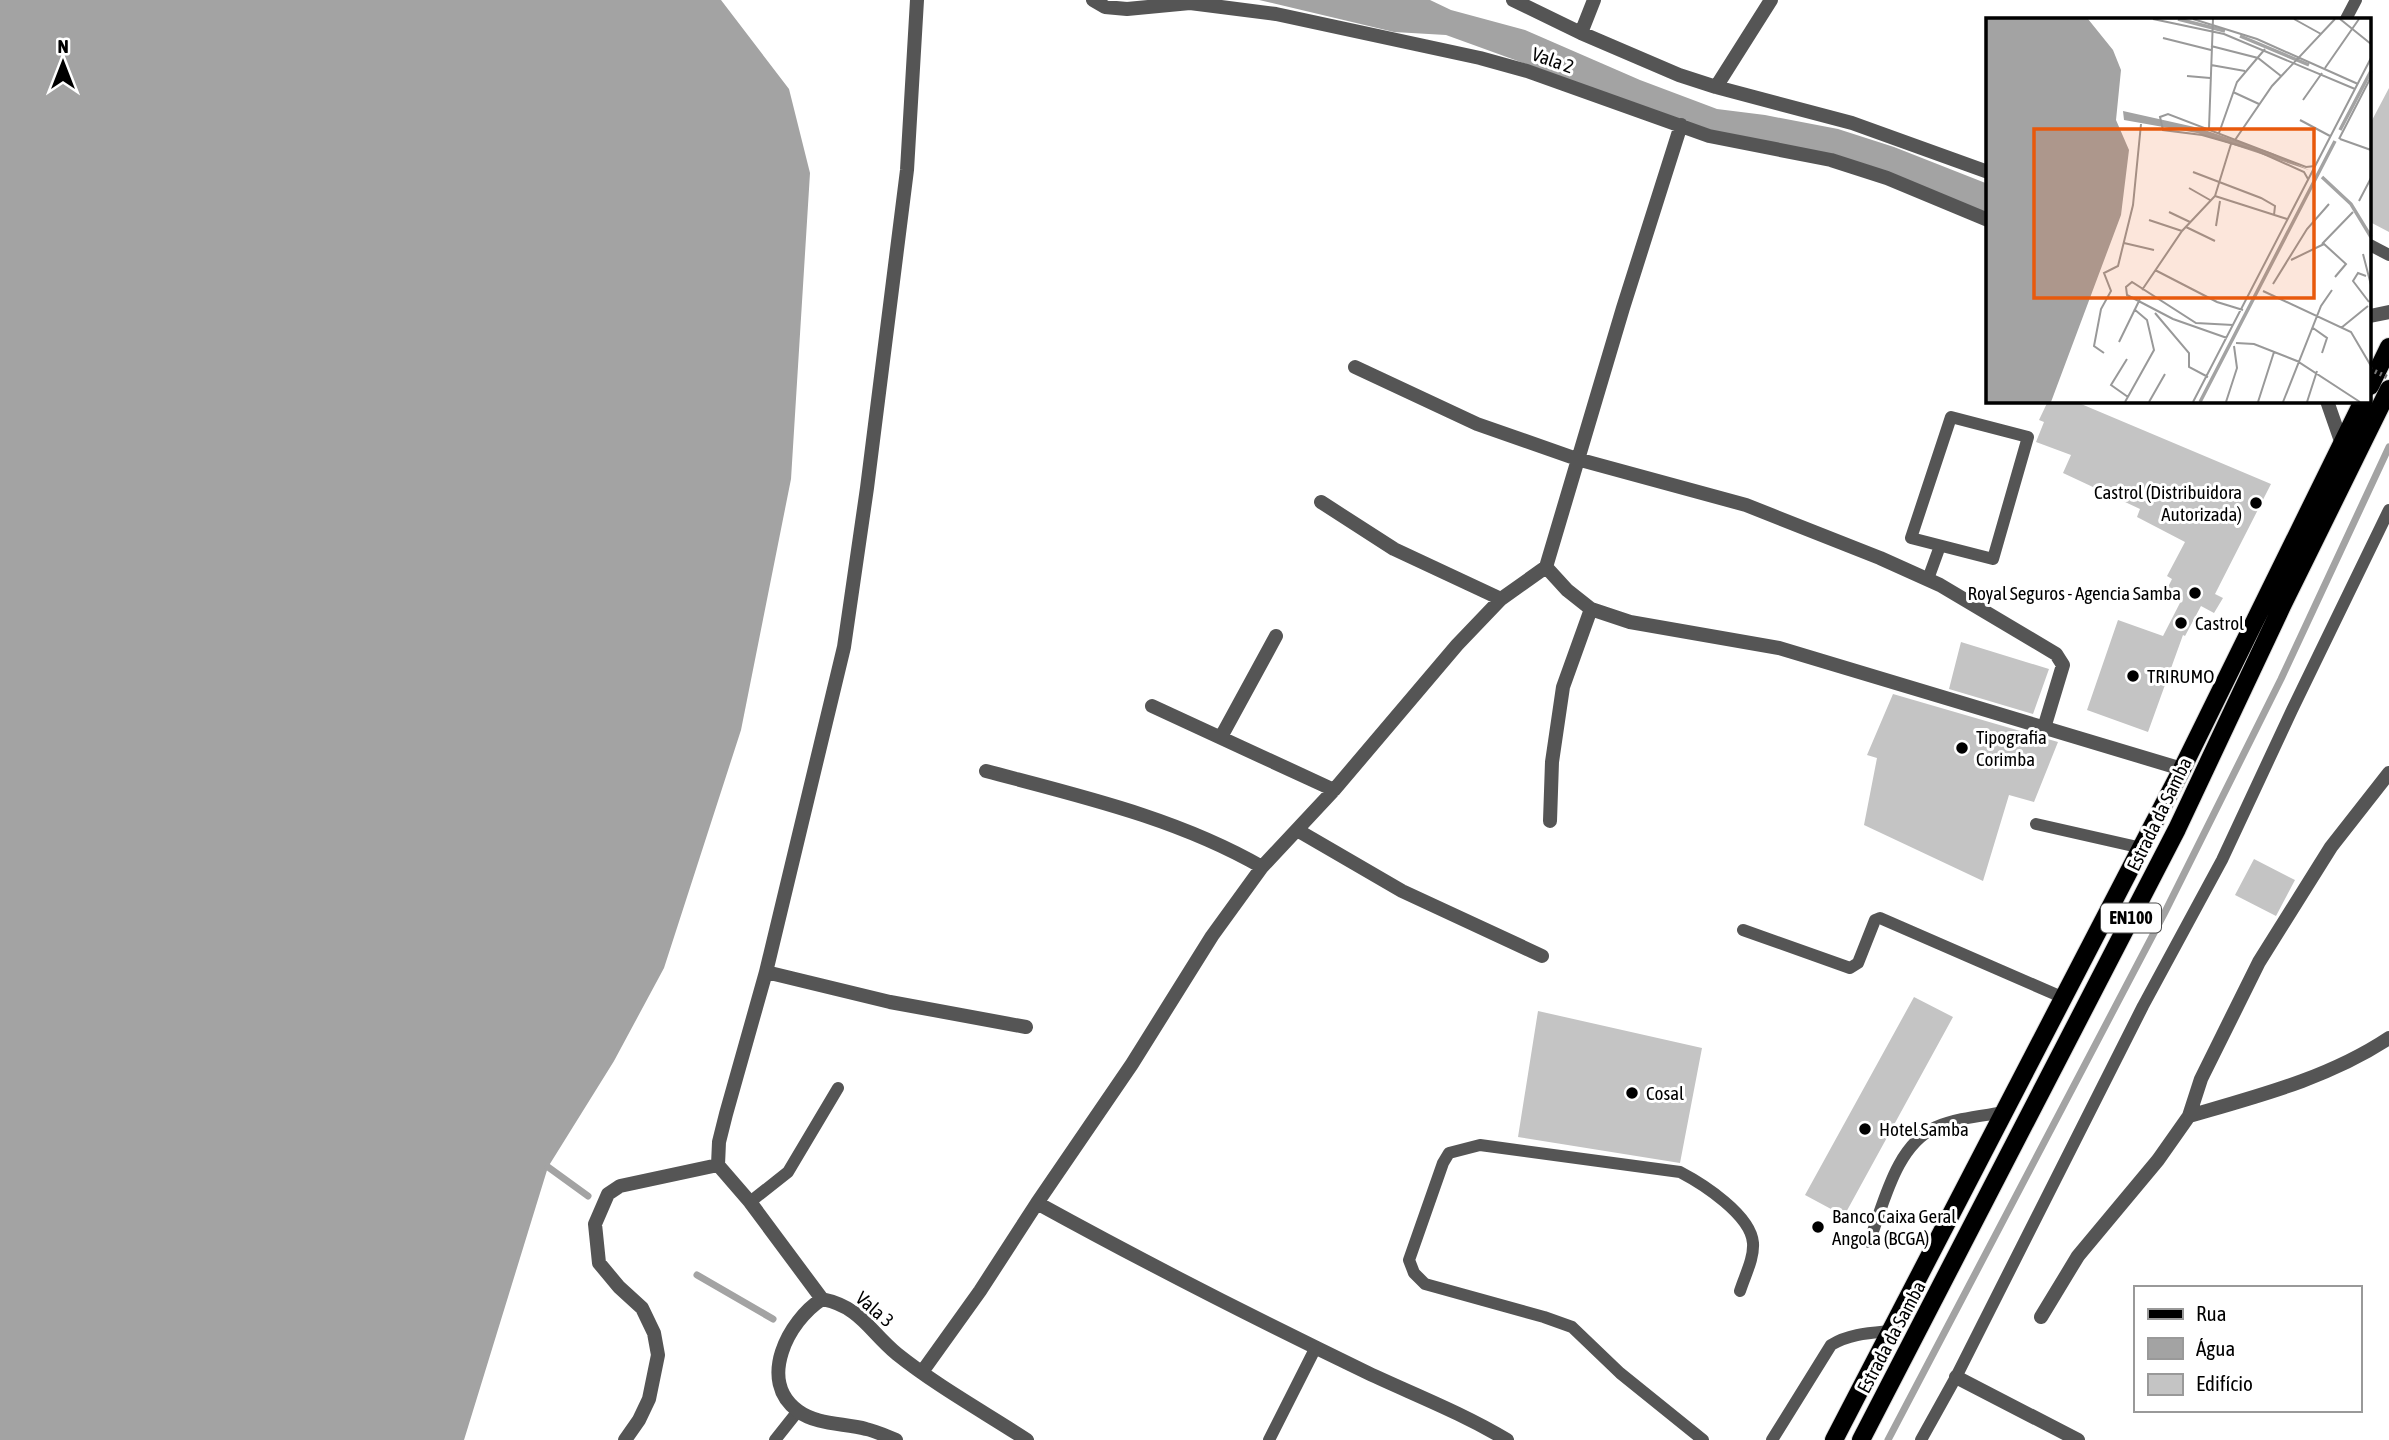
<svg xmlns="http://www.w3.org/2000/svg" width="2389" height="1440" font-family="'Asap Condensed',sans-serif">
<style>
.water{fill:#a3a3a3}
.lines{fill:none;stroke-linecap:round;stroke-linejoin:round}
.stream{stroke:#a3a3a3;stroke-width:7}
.building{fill:#c4c4c4}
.primary-casing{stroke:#dbdbdb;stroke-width:20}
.service{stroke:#555;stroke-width:12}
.minor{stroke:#555;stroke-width:14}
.primary{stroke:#000;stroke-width:18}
.path-bridge{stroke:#777;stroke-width:4.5;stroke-dasharray:2 3.5;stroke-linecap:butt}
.poi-dot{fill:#000;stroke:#fff;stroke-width:2.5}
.labels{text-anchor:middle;stroke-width:6;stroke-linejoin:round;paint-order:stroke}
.shield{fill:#fff;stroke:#4c4c4c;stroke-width:2}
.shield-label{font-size:18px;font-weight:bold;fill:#000}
.street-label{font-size:19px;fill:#000;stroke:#fff}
.poi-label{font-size:19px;fill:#000;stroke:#fff;text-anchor:start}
.inset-river{fill:none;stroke:#a3a3a3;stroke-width:3.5}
.inset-road{fill:none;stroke:#999;stroke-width:2}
.view{fill:#e8590c;fill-opacity:0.15;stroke:#e8590c;stroke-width:3.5}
.inset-edge{fill:none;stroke:#000;stroke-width:3.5}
</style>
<rect width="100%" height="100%" fill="#fff"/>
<path class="water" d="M0,0H721L789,89L810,173L791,479L741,730L664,968L614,1061L548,1167L464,1440H0Z
M1259,0H1430L1451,10L1525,30L1640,80L1717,109L1765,115L1838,129L1894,147L1988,184V213L1888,175L1714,132L1446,35L1394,32Z"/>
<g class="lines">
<path class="stream" d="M548,1167L588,1196
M697,1275L773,1319
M1888,1440L2165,912L2281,679L2389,447"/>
</g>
<path class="building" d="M2389,88V232L2370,222V124Z
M2048,401H2074L2271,484L2215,594L2223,598L2214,613L2201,606L2185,636L2183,635L2148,732L2087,710L2118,620L2163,636L2183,597L2167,589L2172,579L2167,576L2185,542L2137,517L2140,509L2063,473L2071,455L2036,442L2044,422L2039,420Z
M1961,642L2049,669L2033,714L1949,689Z
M1893,694L2058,742L2034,802L2009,795L1983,881L1864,825L1877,758L1867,755Z
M2254,859L2295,880L2276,916L2235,895Z
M1914,997L1953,1017L1844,1216L1805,1195Z
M1538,1011L1702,1048L1680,1163L1518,1137Z"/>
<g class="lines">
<g class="primary-casing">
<path id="primary" d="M2370,386L2389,347
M1834,1440L2182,769L2363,401
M1861,1440L2177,829L2282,606L2389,389"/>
</g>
<path class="service" d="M2346,19L2356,0
M2370,245L2389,255
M1951,417L2028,437L1993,559L1911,538Z
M1928,579L1940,546
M2036,824L2142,848
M1743,930L1850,968L1858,963L1875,920L1880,918L2064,998
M750,1202L788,1172L838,1088
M1869,1242C1884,1204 1895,1146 1936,1127C1957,1118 1982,1116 2005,1112
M775,1440L798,1411
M1269,1440L1316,1347
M1703,1440L1620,1373L1572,1327L1544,1317L1425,1284L1414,1273L1409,1260L1443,1163L1449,1153L1480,1145L1680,1172C1703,1184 1751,1215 1753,1243C1754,1259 1745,1275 1740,1291
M1772,1440L1831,1345C1849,1334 1869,1333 1890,1331
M1921,1440L1956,1377L2143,1006L2222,860L2292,710L2389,510"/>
<path class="minor" d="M1093,0L1105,7L1127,9L1190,3L1276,14L1480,58L1527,71L1709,136L1831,160L1887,178L1988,220
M1513,0L1581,33L1679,75L1716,87L1852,123L1988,172
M1581,33L1594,0
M1716,87L1771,0
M2370,316L2389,312
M1355,367L1477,424L1577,459L1746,505L1880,558L1940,585L2056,654L2063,665L2044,728
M2327,401L2342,444
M1321,502L1394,549L1501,599
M1546,567L1567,590L1591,609L1630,622L1779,648L2182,769
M1152,706L1334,790
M1221,737L1276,636
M986,771C1080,796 1177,818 1262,867
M1550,821L1552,762L1563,687L1591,609
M1297,830L1402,891L1542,956
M766,972L890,1002L1026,1027
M2189,1116C2258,1096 2329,1078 2389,1038
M718,1165L750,1202L822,1299
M1037,1203C1146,1263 1256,1319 1368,1373C1415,1395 1462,1413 1507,1440
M2041,1317L2078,1256L2158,1160L2189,1116L2201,1079L2259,962L2331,847L2389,773
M922,1372L980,1291L1037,1203L1132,1064L1212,936L1262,867L1334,790L1457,645L1501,599L1546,567L1623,308L1681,125
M1956,1377L2078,1440
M625,1440L639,1420L649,1399L658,1355L654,1333L642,1308L619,1287L599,1263L595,1224L608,1194L620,1186L718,1165L719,1142L726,1114L766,972L844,647L867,488L907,170L917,0
M896,1440C886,1436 876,1431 866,1429C844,1423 817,1425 798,1411C757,1381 788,1321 822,1299C861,1307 869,1331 897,1354C937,1386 984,1412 1027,1440"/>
<use href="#primary" class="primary"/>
<path class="path-bridge" d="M2370,369L2389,378"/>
</g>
<g class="poi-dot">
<circle cx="2256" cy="503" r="7"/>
<circle cx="2195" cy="593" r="7"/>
<circle cx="2181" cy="623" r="7"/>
<circle cx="2133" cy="676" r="7"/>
<circle cx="1962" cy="748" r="7"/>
<circle cx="1632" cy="1093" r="7"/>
<circle cx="1865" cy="1129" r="7"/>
<circle cx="1818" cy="1227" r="7"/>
</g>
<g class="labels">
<rect class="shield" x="2101" y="903.5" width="60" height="29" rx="5"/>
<g class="shield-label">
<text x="2131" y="924">EN100</text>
</g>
<g class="street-label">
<text transform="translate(1553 60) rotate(19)" y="7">Vala 2</text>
<text transform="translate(2159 814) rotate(-64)" y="7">Estrada da Samba</text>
<text transform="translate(875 1309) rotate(41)" y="7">Vala 3</text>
<text transform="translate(1891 1337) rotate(-62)" y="7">Estrada da Samba</text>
</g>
<g class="poi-label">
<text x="2242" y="499" text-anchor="end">Castrol (Distribuidora<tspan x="2242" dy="22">Autorizada)</tspan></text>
<text x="2181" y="600" text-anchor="end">Royal Seguros - Agencia Samba</text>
<text x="2195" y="630">Castrol</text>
<text x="2147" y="683">TRIRUMO</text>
<text x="1976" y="744">Tipografia<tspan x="1976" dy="22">Corimba</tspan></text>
<text x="1646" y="1100">Cosal</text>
<text x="1879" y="1136">Hotel Samba</text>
<text x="1832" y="1223">Banco Caixa Geral<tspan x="1832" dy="22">Angola (BCGA)</tspan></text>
</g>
</g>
<g transform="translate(1986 18)">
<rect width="385" height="385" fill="#fff"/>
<path d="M0,1H102L127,32L135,52L130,102L143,132L135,197L65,384H0ZM137,93L213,110L286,135L323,152L211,115L138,102Z" fill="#a3a3a3"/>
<path class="inset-river" d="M192,1L239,13M254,18L323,47M354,112L385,53M336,159L365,186L385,219M214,384L349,123"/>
<path class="inset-road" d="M167,1L238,16L369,71M207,1L271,21L372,66M308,1L335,16M354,1L385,26M177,20L225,32M225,28L272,40L295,58M225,47L259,53M339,50L373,1M201,58L224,60M247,74L273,86M317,82L336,55M314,102L344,118M223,110L227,1M233,115L251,64L279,31M353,121L385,59M354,121L385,132M249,122L286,68L349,1M207,154L275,180L289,188L288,197M322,161L318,154L269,132L216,117L177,112L174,99L182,96L320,149L329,148M203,170L224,182M229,178L301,201M373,183L385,160M183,194L204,204M163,202L196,213M230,208L234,183M200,209L229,223M138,225L168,232M336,226L367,194M377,236L385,267M305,242L338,226L360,246L349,259M169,252L231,284L257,292M380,258L372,255L367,263L383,284M287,266L321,211L343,186M156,272L196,213L229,178L245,126M277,273L365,314L385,348M385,278V300M169,295L203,335V349L222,359M327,310L341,320L336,335M355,310L382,288M241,320L187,301L141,277L140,269L146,264L210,305L247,307M133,324L154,281M250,325L268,326L311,343L374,384M118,335L108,328L115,291L125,273L118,255L132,248L147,187L155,106M141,341L125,367L142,379M139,384L168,332L161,302L148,291M163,384L179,356M207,384L385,40M240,384L251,350L248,328M272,384L288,334M297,384L335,288L346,272M321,384L331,353"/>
<path class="view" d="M48,111H328V280H48Z"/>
<rect width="385" height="385" class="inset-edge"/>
</g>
<rect x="2134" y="1286" width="228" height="126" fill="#ffffff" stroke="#999999" stroke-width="2"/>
<rect x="2148" y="1309" width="35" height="10" fill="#000000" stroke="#999999" stroke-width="2"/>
<text x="2196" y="1321" font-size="21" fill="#000000">Rua</text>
<rect x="2148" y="1338" width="35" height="21" fill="#a3a3a3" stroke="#999999" stroke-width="2"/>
<text x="2196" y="1356" font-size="21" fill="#000000">Água</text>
<rect x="2148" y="1374" width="35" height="21" fill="#c4c4c4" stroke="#999999" stroke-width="2"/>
<text x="2196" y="1391" font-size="21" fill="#000000">Edifício</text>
<g transform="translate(63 63)" stroke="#ffffff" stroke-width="5" paint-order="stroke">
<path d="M0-5L12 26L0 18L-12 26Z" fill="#000000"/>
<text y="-10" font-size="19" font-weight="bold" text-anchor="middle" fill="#000000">N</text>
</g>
</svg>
